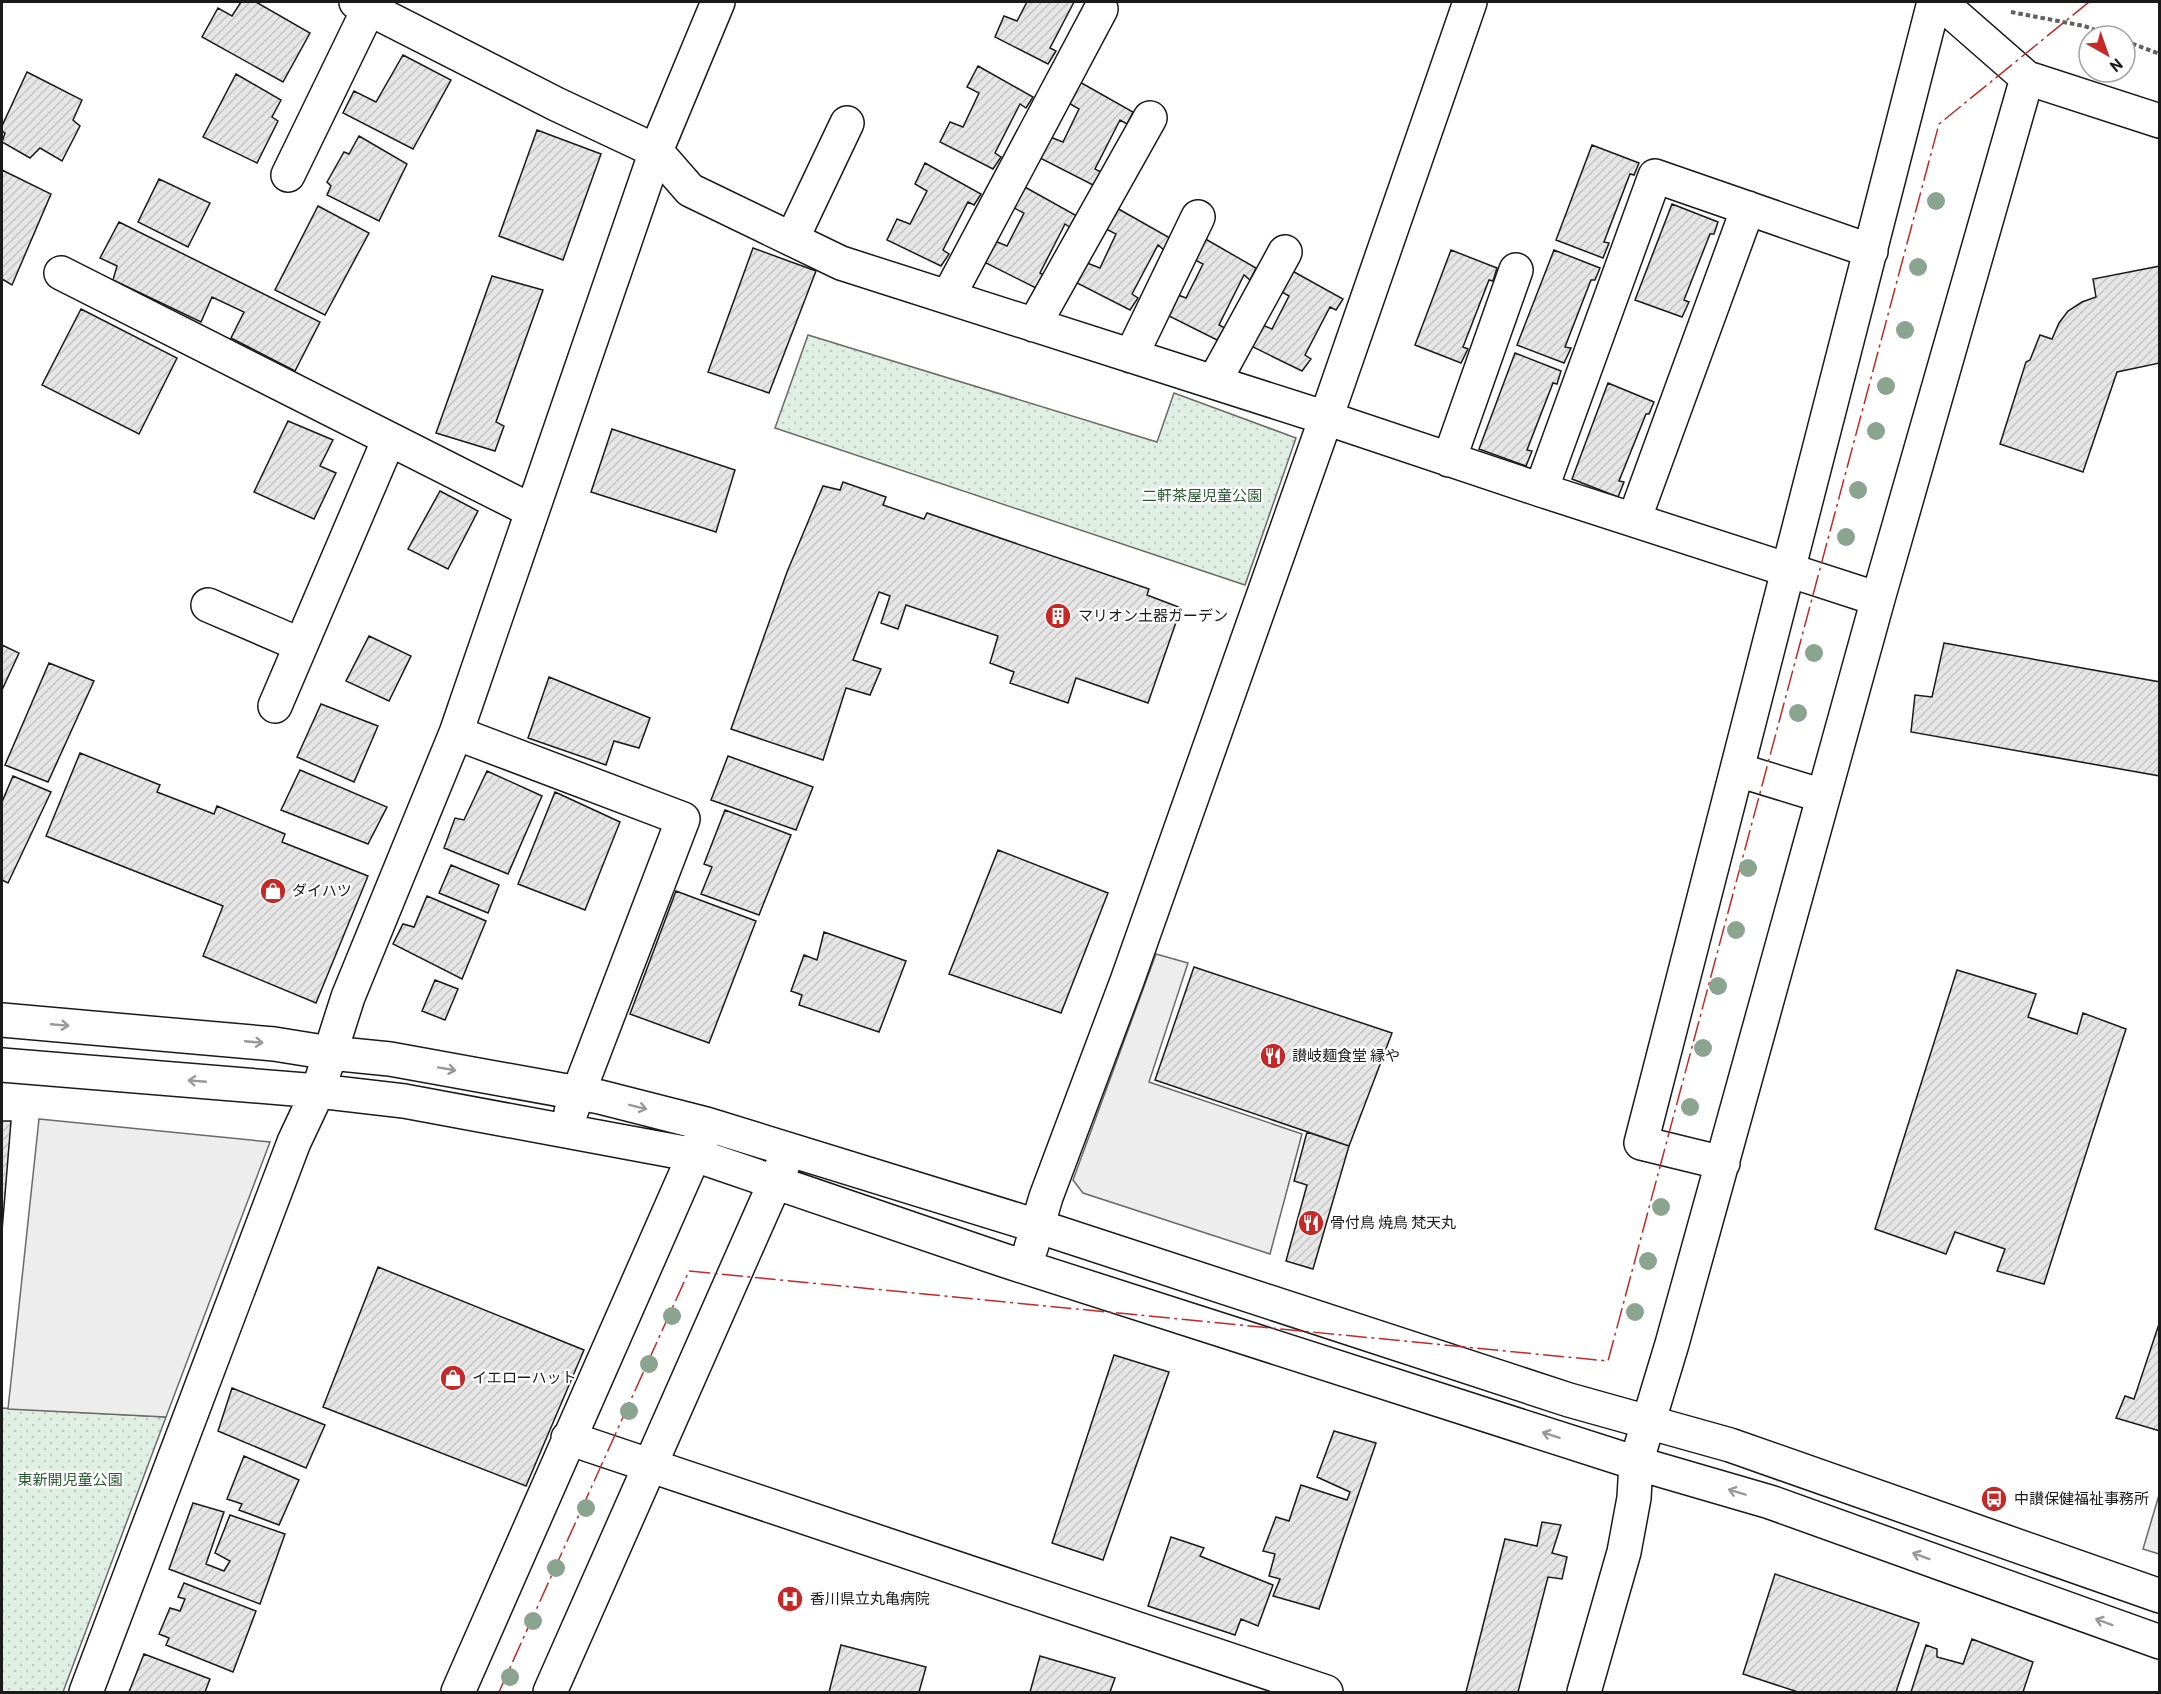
<svg xmlns="http://www.w3.org/2000/svg" width="2161" height="1694" font-family="Barlow,'Noto Sans JP',sans-serif">
<style>
.grass{fill:url(#grass-dots);stroke:#6a6a6a;stroke-width:1.5}
.parking{fill:#ededed;stroke:#6a6a6a;stroke-width:1.5}
.building{fill:url(#building-hatch);stroke:#1a1a1a;stroke-width:1.5}
.lines{fill:none;stroke-linecap:round;stroke-linejoin:round}
.minor-casing{stroke:#1a1a1a;stroke-width:36}
.path{stroke:#5f5f5f;stroke-width:4;stroke-dasharray:4.5 3;stroke-linecap:butt}
.minor{stroke:#fff;stroke-width:33}
.power{stroke:#c62828;stroke-width:1.5;stroke-dasharray:21 4.5 3 4.5;stroke-linecap:butt}
.tree{fill:#8aa48f}
.oneway{stroke:#989898}
.labels{text-anchor:middle;stroke-width:4.5;stroke-linejoin:round;paint-order:stroke}
.park-label{font-size:15px;fill:#2b5a34;stroke:#fff}
.poi-label{font-size:15px;fill:#1a1a1a;stroke:#fff;text-anchor:start}
</style>
<defs>
<pattern id="grass-dots" width="8" height="8" patternUnits="userSpaceOnUse" patternTransform="scale(1.5)"><rect width="8" height="8" fill="#e0efe3"/><path d="M2 2h.1M6 6h.1" fill="none" stroke="#c0ccc2" stroke-width="1.8" stroke-linecap="round"/></pattern>
<pattern id="building-hatch" width="6" height="6" patternUnits="userSpaceOnUse" patternTransform="scale(1.5)"><rect width="6" height="6" fill="#e6e6e6"/><path d="M-1 1l2-2M0 6l6-6M5 7l2-2" fill="none" stroke="#c5c5c5"/></pattern>
</defs>
<rect width="100%" height="100%" fill="#fff"/>
<path class="grass" d="M808,335L1157,442L1174,393L1296,438L1245,585L775,428Z
M2,1408L166,1417L63,1692H2Z"/>
<path class="parking" d="M1156,954L1188,963L1149,1082L1302,1134L1270,1254L1083,1193L1073,1180Z
M39,1119L270,1142L166,1417L8,1409Z
M2159,1495L2160,1554H2159L2143,1549Z"/>
<path class="building" d="M241,2H256L310,33L283,82L202,37L218,8L232,16Z
M1027,2H1074L1050,48L1056,51L1048,64L995,37L1004,16L1017,21Z
M403,55L451,80L413,149L343,113L354,91L376,102Z
M978,66L1033,97L1026,108L1020,104L995,153L1001,157L993,169L940,142L950,122L963,127L979,93L967,87Z
M27,72L82,100L73,120L80,126L62,161L40,148L30,158L2,142L5,133L2,131V126Z
M236,74L281,100L272,117L278,121L257,163L203,137Z
M1078,81L1133,112L1127,124L1120,120L1095,169L1101,172L1093,185L1040,158L1050,137L1063,142L1079,109L1067,102Z
M537,130L601,154L563,260L499,236Z
M359,136L407,164L379,221L327,195L331,186L327,182L344,152L349,154Z
M1592,145L1639,163L1634,175L1630,174L1604,242L1609,243L1603,258L1556,240Z
M925,163L981,194L974,205L968,202L943,250L949,254L941,266L887,240L897,219L910,224L927,191L915,184Z
M2,170L51,194L12,285L2,279Z
M159,179L210,203L188,247L138,222Z
M1023,186L1077,216L1071,228L1065,224L1040,273L1045,276L1038,289L984,262L995,241L1007,246L1024,213L1012,207Z
M1672,204L1718,222L1714,234H1710L1684,300L1689,302L1682,317L1635,300Z
M318,206L369,233L325,315L275,290Z
M1115,207L1170,238L1164,250L1158,245L1132,294L1138,298L1130,310L1077,283L1087,263L1100,268L1116,234L1104,228Z
M119,222L320,322L295,371L231,338L244,312L212,297L201,322L113,280L117,266L100,258Z
M1202,237L1256,268L1250,280L1244,275L1219,325L1225,328L1217,340L1163,313L1173,293L1186,298L1203,264L1191,258Z
M753,248L816,271L769,393L708,372Z
M1451,250L1497,268L1493,281L1489,280L1463,347L1468,349L1461,363L1415,345Z
M1554,250L1600,268L1595,280H1591L1565,347L1571,348L1564,363L1517,345Z
M2160,266V363L2117,372L2083,472L2000,444L2026,362L2030,360L2040,335L2052,339L2059,323L2068,311L2082,302L2096,297L2093,279Z
M1287,268L1343,299L1336,310L1330,307L1305,355L1311,359L1302,371L1249,345L1260,324L1272,329L1289,296L1277,289Z
M492,276L543,290L496,422L504,426L495,451L436,433Z
M81,309L177,358L139,434L42,385Z
M1515,353L1561,371L1557,384L1553,383L1527,450L1532,451L1526,466L1479,449Z
M1608,383L1654,402L1649,414H1646L1619,481L1624,482L1618,497L1572,479Z
M288,421L333,440L320,466L336,473L314,519L254,492Z
M612,429L735,470L716,532L591,492Z
M843,482L886,497L883,505L924,519L927,513L1149,589L1147,595L1181,608L1148,703L1076,678L1068,703L1010,683L1014,672L990,663L998,636L906,605L898,629L881,623L890,596L879,592L853,660L881,669L870,695L846,688L823,760L731,729L787,572L823,486L840,490Z
M440,491L478,511L448,569L408,549Z
M369,636L411,656L389,701L346,681Z
M1944,643L2160,682V776L1911,732L1915,695L1932,697Z
M2,645L19,653L2,690Z
M49,663L94,681L48,782L5,765Z
M549,677L650,718L639,748L614,741L606,765L528,738Z
M321,704L378,726L354,782L297,757Z
M80,753L160,785L157,792L214,814L217,806L285,834L282,842L368,876L316,1003L203,956L223,906L46,836Z
M728,756L813,787L796,830L711,800Z
M300,770L387,807L368,844L281,810Z
M487,771L542,796L508,874L444,848L455,818L464,820Z
M13,776L51,792L8,883L2,880V802Z
M555,792L620,822L585,910L518,884Z
M725,810L791,835L759,915L701,894L712,867L704,864Z
M998,850L1108,893L1061,1013L949,974Z
M451,865L499,885L488,913L439,893Z
M676,891L756,921L709,1043L630,1014Z
M427,896L486,921L462,979L393,944L403,924L414,927Z
M824,932L906,961L879,1032L799,1005L802,995L791,991L804,955L817,960Z
M1194,967L1392,1033L1349,1146L1155,1080Z
M1957,970L2036,994L2028,1017L2077,1034L2083,1013L2126,1029L2044,1284L1997,1271L2005,1249L1955,1232L1946,1254L1875,1229Z
M435,980L458,989L445,1020L422,1011Z
M2,1121H11L2,1231Z
M1307,1132L1349,1146L1313,1269L1286,1261L1307,1185L1294,1181Z
M378,1267L584,1350L526,1486L323,1407Z
M2160,1321V1431L2116,1418L2125,1396L2134,1399Z
M1114,1355L1169,1372L1103,1560L1052,1543Z
M232,1388L325,1425L306,1468L218,1431Z
M1334,1431L1376,1443L1319,1609L1273,1596L1280,1579L1269,1576L1275,1554L1263,1551L1276,1517L1289,1521L1301,1485L1347,1500L1350,1492L1317,1477Z
M244,1456L299,1480L279,1525L239,1510L242,1504L227,1499Z
M193,1503L224,1512L206,1564L224,1571L230,1561L215,1553L230,1515L285,1534L260,1604L169,1569Z
M1542,1522L1561,1525L1552,1553L1567,1557L1562,1579L1548,1577L1518,1692H1466L1505,1539L1537,1546Z
M1171,1537L1204,1548L1200,1556L1273,1585L1258,1626L1241,1619L1235,1635L1148,1606Z
M1775,1574L1919,1623L1896,1692H1798L1743,1674Z
M184,1583L256,1611L233,1672L166,1645L169,1638L159,1634L170,1608L180,1611L185,1599L178,1597Z
M1972,1639L2033,1662L2023,1692H1911L1926,1645L1937,1649V1657L1963,1664Z
M841,1645L926,1667L919,1692H829Z
M144,1654L210,1679L205,1692H129Z
M1040,1656L1115,1678L1110,1692H1030Z"/>
<g class="lines">
<g class="minor-casing">
<path id="minor" d="M356,2L556,104L656,151L690,190L841,263L1326,418L1541,490L1878,599
M1940,2L2027,78L2160,121
M288,175L369,8
M792,239L847,123
M61,273L532,511
M948,297L1101,9
M1034,325L1150,118
M1131,356L1198,217
M1214,382L1285,252
M1449,460L1516,270
M1541,490L1655,176L1871,251
M1634,520L1748,208
M208,605L301,645
M275,706L389,439
M456,733L683,819L571,1112
M1738,770L1823,796
M2,1020L274,1044L330,1053L390,1059L600,1097L706,1124L1037,1226L1569,1400L1730,1445L2160,1596
M2,1065L318,1091L404,1101L695,1155L1003,1260L1636,1463L1770,1502L2160,1642
M1723,1163L1641,1143L1934,2
M1031,1248L1046,1197L1127,981L1326,418L1470,2
M568,1438L1326,1692
M86,1692L294,1142L318,1091L348,997L456,733L656,151L718,2
M458,1692L702,1137
M550,1692L784,1162
M1584,1692L1624,1552L1634,1498L1636,1463L1672,1344L1878,599L2027,78"/>
</g>
<path class="path" d="M2011,12L2084,26L2112,36
M2125,41L2160,54"/>
<use href="#minor" class="minor"/>
<path class="power" d="M499,1692L689,1271L1608,1361L1939,124L2089,2"/>
</g>
<g class="tree">
<circle cx="1936" cy="201" r="9"/>
<circle cx="1918" cy="267" r="9"/>
<circle cx="1905" cy="330" r="9"/>
<circle cx="1886" cy="386" r="9"/>
<circle cx="1876" cy="431" r="9"/>
<circle cx="1858" cy="490" r="9"/>
<circle cx="1846" cy="537" r="9"/>
<circle cx="1814" cy="653" r="9"/>
<circle cx="1798" cy="713" r="9"/>
<circle cx="1748" cy="868" r="9"/>
<circle cx="1736" cy="930" r="9"/>
<circle cx="1718" cy="986" r="9"/>
<circle cx="1703" cy="1048" r="9"/>
<circle cx="1690" cy="1107" r="9"/>
<circle cx="1661" cy="1207" r="9"/>
<circle cx="1648" cy="1261" r="9"/>
<circle cx="1635" cy="1312" r="9"/>
<circle cx="672" cy="1316" r="9"/>
<circle cx="649" cy="1364" r="9"/>
<circle cx="629" cy="1411" r="9"/>
<circle cx="586" cy="1508" r="9"/>
<circle cx="556" cy="1568" r="9"/>
<circle cx="533" cy="1621" r="9"/>
<circle cx="510" cy="1677" r="9"/>
</g>
<defs><path id="oneway-shaft" d="M-6 0H5M1.5-3L5.5 0L1.5 3" fill="none" stroke-width="1.6" stroke-linecap="round" stroke-linejoin="round" transform="scale(1.5)"/></defs>
<g class="oneway">
<use href="#oneway-shaft" transform="translate(60 1025) rotate(5)"/>
<use href="#oneway-shaft" transform="translate(254 1042) rotate(5)"/>
<use href="#oneway-shaft" transform="translate(447 1069) rotate(10)"/>
<use href="#oneway-shaft" transform="translate(197 1081) rotate(-175)"/>
<use href="#oneway-shaft" transform="translate(638 1107) rotate(14)"/>
<use href="#oneway-shaft" transform="translate(1551 1435) rotate(-162)"/>
<use href="#oneway-shaft" transform="translate(1737 1492) rotate(-163)"/>
<use href="#oneway-shaft" transform="translate(1921 1556) rotate(-160)"/>
<use href="#oneway-shaft" transform="translate(2104 1622) rotate(-160)"/>
</g>
<defs>
<g id="building-disc" transform="scale(1.35)"><circle r="9.5" fill="#c62828" stroke="#fff"/><path d="M-4-6H4V6H1V3H-1V6H-4ZM-2.5-4.3h1.7v1.8h-1.7ZM.8-4.3h1.7v1.8H.8ZM-2.5-1h1.7V.8h-1.7ZM.8-1h1.7V.8H.8Z" fill="#fff"/></g>
<g id="shop-disc" transform="scale(1.35)"><circle r="9.5" fill="#c62828" stroke="#fff"/><path d="M-5-2.5h2.3a2.7 3.5 0 0 1 5.4 0H5L5.5 6h-11ZM-1.5-2.5h3a1.5 2.3 0 0 0-3 0Z" fill="#fff"/></g>
<g id="restaurant-disc" transform="scale(1.35)"><circle r="9.5" fill="#c62828" stroke="#fff"/><path d="M-5-6h1v4h1v-4h1v4h1v-4h1v5L-1.5 .5V6h-2V.5L-5-1ZM5-6V6H3V1.5H1.5Q1.5-4 5-6Z" fill="#fff"/></g>
<g id="bus-disc" transform="scale(1.35)"><circle r="9.5" fill="#c62828" stroke="#fff"/><path d="M-5-6H5V4H4V6H2V4H-2V6H-4V4H-5ZM-3.5-4V0h7V-4ZM-3.5 1.2v1.5H-2V1.2ZM2 1.2v1.5H3.5V1.2Z" fill="#fff"/></g>
<g id="hospital-disc" transform="scale(1.35)"><circle r="9.5" fill="#c62828" stroke="#fff"/><path d="M-5-5h3v3.5h4V-5h3V5h-3V1.5h-4V5h-3Z" fill="#fff"/></g>
</defs>
<g fill-rule="evenodd">
<use href="#building-disc" x="1058" y="616"/>
<use href="#shop-disc" x="273" y="891"/>
<use href="#restaurant-disc" x="1273" y="1056"/>
<use href="#restaurant-disc" x="1311" y="1223"/>
<use href="#shop-disc" x="453" y="1378"/>
<use href="#bus-disc" x="1994" y="1499"/>
<use href="#hospital-disc" x="790" y="1599"/>
</g>
<g class="labels">
<g class="park-label">
<text x="1202" y="501">二軒茶屋児童公園</text>
<text x="70" y="1485">東新開児童公園</text>
</g>
<g class="poi-label">
<text x="1078" y="621">マリオン土器ガーデン</text>
<text x="292" y="896">ダイハツ</text>
<text x="1292" y="1061">讃岐麺食堂 縁や</text>
<text x="1330" y="1228">骨付鳥 焼鳥 梵天丸</text>
<text x="472" y="1383">イエローハット</text>
<text x="2014" y="1504">中讃保健福祉事務所</text>
<text x="810" y="1604">香川県立丸亀病院</text>
</g>
</g>
<rect width="2161" height="1694" fill="none" stroke="#1a1a1a" stroke-width="6"/>
<g transform="translate(2107 54) rotate(140)"><circle r="28" fill="#ffffff" stroke="#a3a3a3" stroke-width="1.5"/>
<path d="M0-4.5L10 22L0 15L-10 22Z" fill="#c62828"/>
<text y="-9" font-size="16" font-weight="bold" text-anchor="middle" fill="#1a1a1a">N</text>
</g>
</svg>
